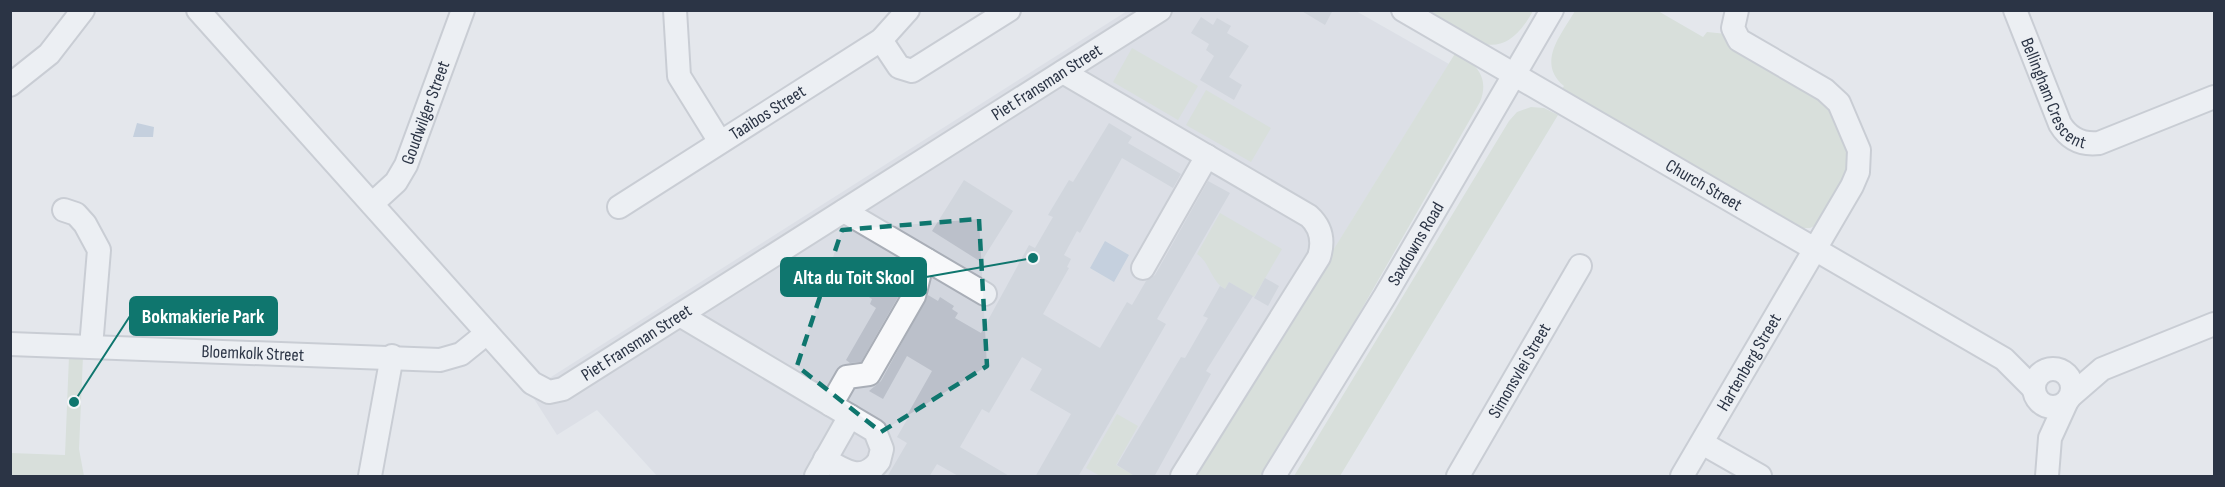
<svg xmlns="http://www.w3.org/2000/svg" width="2225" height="487" font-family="'Sofia Sans Condensed',sans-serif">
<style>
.built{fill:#d2d6de}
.green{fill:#c9d6c5}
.water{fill:#9fb4cc}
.building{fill:#bbc0ca}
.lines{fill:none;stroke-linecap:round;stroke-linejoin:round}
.minor-casing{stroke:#a9aeb7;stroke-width:26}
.minor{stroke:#f7f8fa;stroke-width:22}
.marked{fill:none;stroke:#0f766e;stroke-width:4.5;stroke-dasharray:12 8;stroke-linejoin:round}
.labels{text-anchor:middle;stroke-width:4.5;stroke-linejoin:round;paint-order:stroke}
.street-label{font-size:18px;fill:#2b3445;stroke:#f4f6f9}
.leader{fill:none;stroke:#0f766e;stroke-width:2}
.callout-dot{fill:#0f766e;stroke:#f4f6f9;stroke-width:2}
.callout{fill:#0f766e;stroke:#0f766e;stroke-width:2}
.callout-label{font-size:20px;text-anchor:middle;font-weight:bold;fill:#fff}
</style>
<rect width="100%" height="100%" fill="#e4e7ec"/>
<path class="built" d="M1127,11H1356L1449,64L1193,476H657L597,410L557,435L529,391Z"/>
<path class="green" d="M1423,11H1533C1499,72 1469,37 1423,11Z
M1575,11H1658L1703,37L1707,32L1727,34L1826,100L1849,146L1851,168L1819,224L1810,228H1799L1561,90L1564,86C1536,63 1561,35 1575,11Z
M1132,48L1198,86L1178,120L1113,82Z
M1456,52C1476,64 1490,77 1480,102L1316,389L1261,476H1193Z
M1206,90L1271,128L1251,162L1186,125Z
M1531,107L1544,108L1558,115L1340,476H1294L1509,121L1517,112Z
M1220,213L1282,249L1254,297L1229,282L1225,289C1211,281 1209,261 1197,254Z
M69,356H83L79,449L84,476H11V453L65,455Z
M1117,414L1138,426L1116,465L1135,476H1100L1086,468Z"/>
<path class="water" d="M137,123L154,127L153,137H133Z
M1105,241L1129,255L1114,282L1090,268Z"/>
<path class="building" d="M1300,10H1333L1325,25Z
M1201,17L1213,25L1217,18L1231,26L1227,33L1249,46L1229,77L1242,85L1234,100L1200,80L1214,56L1206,50L1209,44L1191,33Z
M1109,123L1132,137L1128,143L1181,174L1173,188L1122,158L1080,233L1077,231L1064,255L1071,259L1067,267L1069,268L1043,314L1100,348L1127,302L1132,305L1146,281L1155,275L1208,181L1230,193L1157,319L1166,324L1078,477H1035L1071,414L1030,390L1042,369L1022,357L989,413L982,409L960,447L1011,477H960L937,464L929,477H887L907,443L897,437L908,418L906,417L932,371L907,356L883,399L869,391L881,381L928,295L938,301L940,297L954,306L952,309L958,313L955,318L981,333L1029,245L1035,248L1053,217L1048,215L1069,180L1073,182Z
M964,180L1013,211L981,262L932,231Z
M872,272L902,290L861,362L850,363L846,360L876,308L870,304L872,299L861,292Z
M1265,278L1279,286L1268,306L1254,298Z
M1229,282L1253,296L1206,371L1211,374L1154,477H1136L1117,465L1181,357L1185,358L1208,318L1203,316L1220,286L1225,289Z"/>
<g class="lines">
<g class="minor-casing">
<g id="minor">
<path id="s1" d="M198,10L532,383L549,392L563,389L1160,10"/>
<path d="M675,10L679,76L720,142"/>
<path id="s2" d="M1403,10L2004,359L2034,389"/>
<path id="s3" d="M2015,10L2060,124C2069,139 2082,145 2099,143L2214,97"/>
<path d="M881,40L899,67L912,71L1009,10"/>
<path d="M1063,72L1309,216C1321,227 1324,241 1319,257L1182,476"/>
<path d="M10,85L49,54L83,10"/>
<path id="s4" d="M372,204L396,182L406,165L463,10"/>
<path id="s5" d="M619,207L881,40L908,10"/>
<path d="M64,210L76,214L85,224L99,250L91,347"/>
<path d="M844,211L985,294"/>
<path d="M1143,268L1207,156"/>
<path d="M680,315L875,431L882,449L879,461C863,483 844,471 825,459"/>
<path id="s6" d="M10,344L440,360L461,354L487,333"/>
<circle cx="2053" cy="388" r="19"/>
<path d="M2072,395L2102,369L2214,324"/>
<path d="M831,405L847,377L869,374L914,296L920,272L927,260"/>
<path d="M1702,443L1760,476"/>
<path d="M370,476L392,356"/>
<path d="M816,476L850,416"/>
<path id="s7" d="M1274,476L1385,296L1552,10"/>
<path id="s8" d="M1458,476L1580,266"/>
<path id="s9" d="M1682,476L1852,186L1858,172L1859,150L1839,103L1825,90L1739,40L1733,28L1737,10"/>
<path d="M2047,476L2050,438L2066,403"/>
</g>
</g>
<use href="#minor" class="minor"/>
</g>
<path d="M0 0H2225V487H0ZM979,219L987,366L881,432L797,366L842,230Z" fill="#e4e7ec" fill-opacity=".55" fill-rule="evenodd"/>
<path class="marked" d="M979,219L987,366L881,432L797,366L842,230Z"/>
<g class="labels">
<g class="street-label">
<text dy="6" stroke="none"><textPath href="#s1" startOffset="1107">Piet Fransman Street</textPath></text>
<text dy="6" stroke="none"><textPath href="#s3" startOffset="93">Bellingham Crescent</textPath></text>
<text dy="6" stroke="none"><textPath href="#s4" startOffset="108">Goudwilger Street</textPath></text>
<text dy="6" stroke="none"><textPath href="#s5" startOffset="176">Taaibos Street</textPath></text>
<text dy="6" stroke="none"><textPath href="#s2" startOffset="348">Church Street</textPath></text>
<text dy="6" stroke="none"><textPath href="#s7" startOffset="272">Saxdowns Road</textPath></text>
<text dy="6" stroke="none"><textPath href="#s1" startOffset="621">Piet Fransman Street</textPath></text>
<text dy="6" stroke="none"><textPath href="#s6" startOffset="243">Bloemkolk Street</textPath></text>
<text dy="6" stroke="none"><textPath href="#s9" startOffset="132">Hartenberg Street</textPath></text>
<text dy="6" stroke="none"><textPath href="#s8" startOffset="122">Simonsvlei Street</textPath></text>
</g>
</g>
<path class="leader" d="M1033 258L926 277M74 402L130 316"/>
<g class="callout-dot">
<circle cx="1033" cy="258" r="6"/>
<circle cx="74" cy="402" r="6"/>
</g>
<g class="callout">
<rect x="781" y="258" width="145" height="38" rx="6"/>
<rect x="130" y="297" width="147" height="38" rx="6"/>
</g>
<g class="callout-label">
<text x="854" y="284">Alta du Toit Skool</text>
<text x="203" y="323">Bokmakierie Park</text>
</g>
<rect width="2225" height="487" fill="none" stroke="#2b3445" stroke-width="24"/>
</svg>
